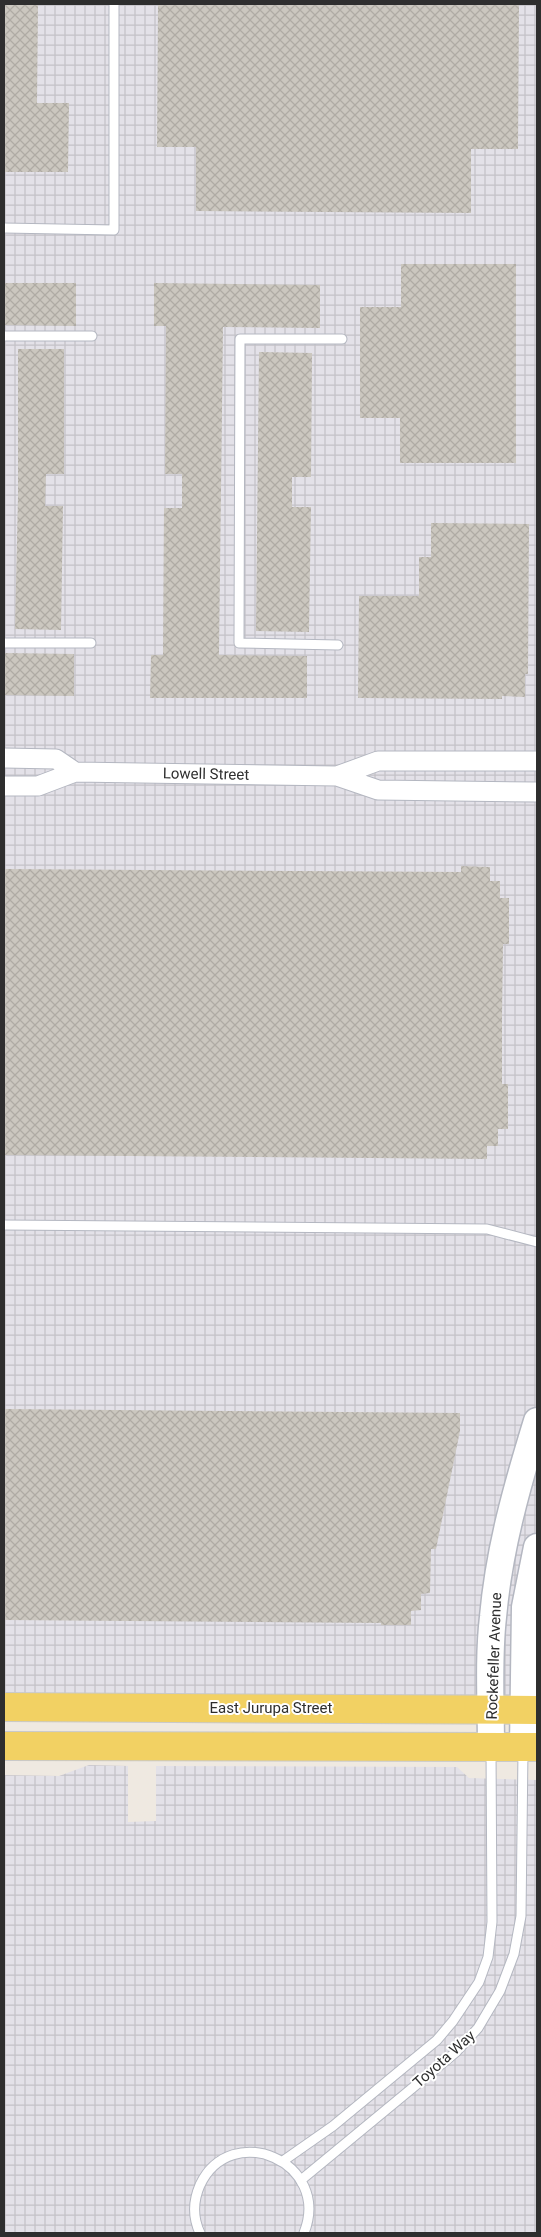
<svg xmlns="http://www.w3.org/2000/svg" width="541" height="2237" font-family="Roboto,sans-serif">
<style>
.industrial{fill:url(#industrial-grid)}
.building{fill:url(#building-cross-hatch)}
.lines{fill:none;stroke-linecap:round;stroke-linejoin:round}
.lane-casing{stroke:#b4b7c1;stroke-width:11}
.street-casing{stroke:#b4b7c1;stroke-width:21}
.secondary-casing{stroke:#b4b7c1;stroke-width:29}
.primary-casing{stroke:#c9c9c9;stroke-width:30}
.lane{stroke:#fff;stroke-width:9}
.street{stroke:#fff;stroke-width:19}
.secondary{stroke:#fff;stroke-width:26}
.primary{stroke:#f2d163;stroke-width:28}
.labels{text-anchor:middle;stroke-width:4;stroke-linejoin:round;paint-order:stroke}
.street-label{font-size:15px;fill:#2e2e2e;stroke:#fff}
</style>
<defs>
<pattern id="industrial-grid" width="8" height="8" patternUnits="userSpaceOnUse" patternTransform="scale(1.25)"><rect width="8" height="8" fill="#e3e1e8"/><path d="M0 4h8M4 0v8" fill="none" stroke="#c3c1c7"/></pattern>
<pattern id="building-cross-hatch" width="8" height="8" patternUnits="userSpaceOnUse" patternTransform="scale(1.25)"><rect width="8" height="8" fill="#cbc7bf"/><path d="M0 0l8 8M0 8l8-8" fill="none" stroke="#afaba4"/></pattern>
</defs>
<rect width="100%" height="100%" fill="#efe9e1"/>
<path class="industrial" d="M4,4H537V1695L4,1694Z
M89,1765L128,1766V1822L156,1821V1766L457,1767L469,1778L537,1780V2233H4V1775L59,1776Z"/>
<path class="building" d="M4,4H38L37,103H69L68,172H4Z
M158,4H519L518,149H471V213L196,211V147H157Z
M401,264H516V463H400V418H360V307H401Z
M4,283H76V326L4,325Z
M154,283L320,285V328L223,327L219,655L307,656V698H150L151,655H163L164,508H182V474H165L166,326H154Z
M18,349H64V474H46L45,506H63L61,630L15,629L18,496Z
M259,352L312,353L311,477H292V507H311L309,632L256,631Z
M431,523L529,524L528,674H525V697L502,696V699L358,698L359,596H419V557H431Z
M4,653L74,654V696L4,695Z
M461,866L490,867V881H500V898H509V944H503L502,1016V1084H508V1129H498V1146H487V1159L4,1155V869L461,872Z
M4,1409L460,1413V1431L436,1549H431L430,1593L421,1594V1610L411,1611V1625H381V1623L4,1620Z"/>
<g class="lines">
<g class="lane-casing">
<path id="lane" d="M4,228L114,230V4
M4,336H92
M4,643H91
M338,645L239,643L240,339H342
M4,1225L487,1229L537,1242
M283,2161L333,2126L437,2040L453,2021L479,1982L488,1957L492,1922L491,1749
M301,2180L456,2052L478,2028L500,1991L514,1954L521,1916L523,1751
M200,2233C193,2218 193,2201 200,2185C231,2119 332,2162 304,2233"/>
</g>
<g class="street-casing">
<path id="street" d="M4,758L56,759L75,772
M337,776L378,761H537
M4,786H38L75,772L337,776L378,790L537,792"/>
</g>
<g class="secondary-casing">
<path id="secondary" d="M491,1747C491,1704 488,1660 493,1617C499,1549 517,1486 537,1421
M523,1747L525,1607L537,1547"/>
</g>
<g class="primary-casing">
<path id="primary" d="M4,1707L537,1710
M4,1746L537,1747"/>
</g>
<use href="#lane" class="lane"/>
<use href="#street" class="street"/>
<use href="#secondary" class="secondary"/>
<use href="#primary" class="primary"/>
</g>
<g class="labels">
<g class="street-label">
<text transform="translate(206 774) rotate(1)" y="5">Lowell Street</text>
<text transform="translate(494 1656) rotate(-88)" y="5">Rockefeller Avenue</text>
<text x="271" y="1713">East Jurupa Street</text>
<text transform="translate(444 2059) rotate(-42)" y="5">Toyota Way</text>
</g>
</g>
<rect width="541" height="2237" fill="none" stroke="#2e2e2e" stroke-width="10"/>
</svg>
